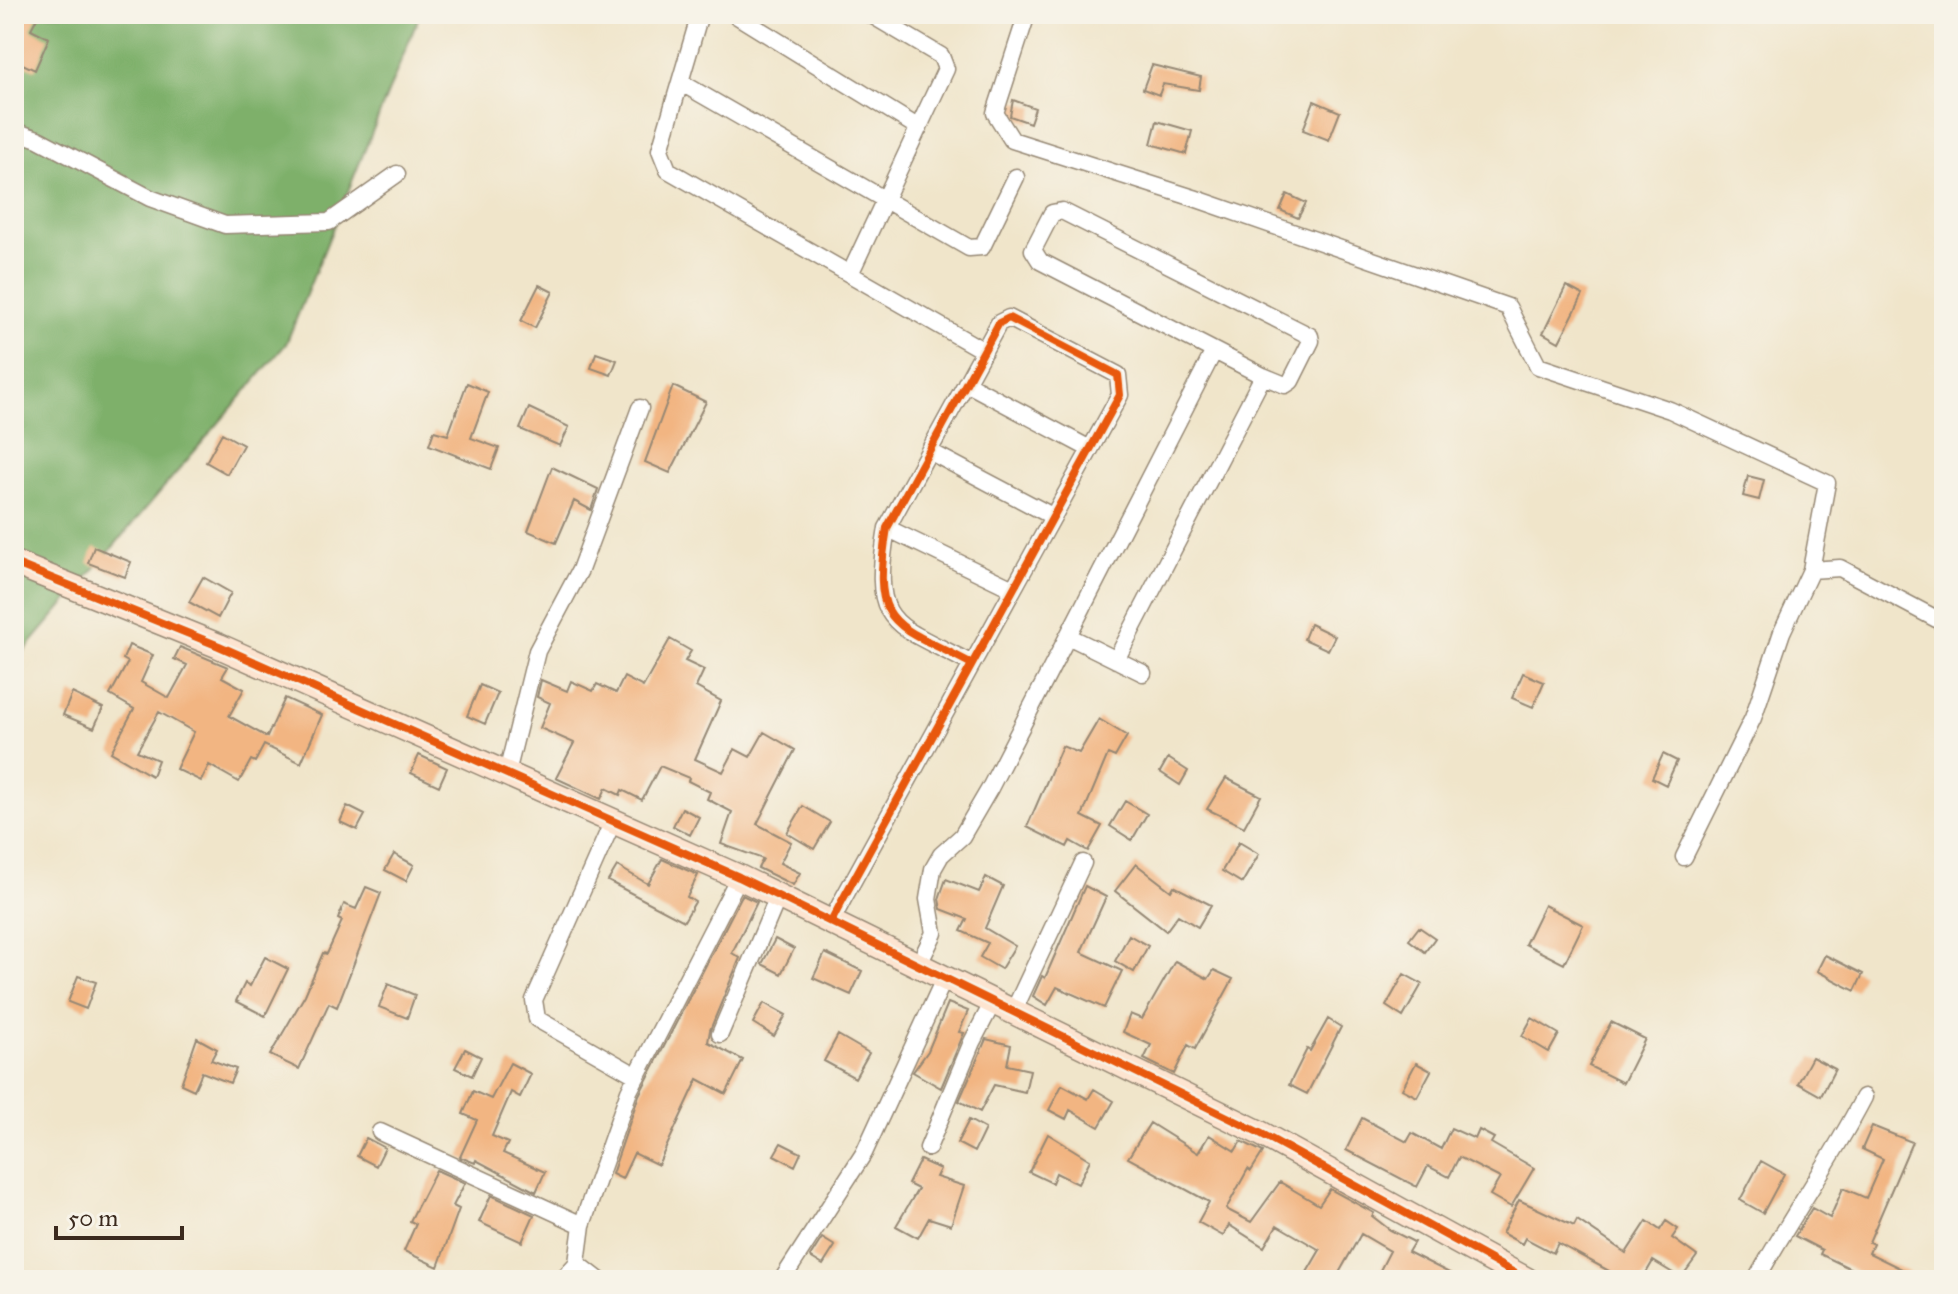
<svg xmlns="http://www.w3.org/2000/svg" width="1958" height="1294" font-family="'IM FELL Great Primer',serif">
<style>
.forest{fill:#7eb06b;stroke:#5c6d44;stroke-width:2}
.building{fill:#f2b582}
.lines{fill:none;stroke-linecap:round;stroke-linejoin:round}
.street-casing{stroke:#968874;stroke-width:19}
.secondary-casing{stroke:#968874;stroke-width:27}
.street{stroke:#fff;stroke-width:16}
.secondary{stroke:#fde4d0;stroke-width:24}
.cycleway-casing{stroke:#f7f3e8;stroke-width:13}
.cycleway{stroke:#e8590c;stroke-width:8}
</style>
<rect width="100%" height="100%" fill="#f7f3e8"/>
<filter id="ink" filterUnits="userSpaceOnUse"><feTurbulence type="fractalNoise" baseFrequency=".0125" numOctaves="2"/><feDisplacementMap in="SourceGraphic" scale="16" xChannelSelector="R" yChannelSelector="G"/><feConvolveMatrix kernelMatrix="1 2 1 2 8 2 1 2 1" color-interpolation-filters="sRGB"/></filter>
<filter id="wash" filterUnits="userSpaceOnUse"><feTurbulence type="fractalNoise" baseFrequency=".006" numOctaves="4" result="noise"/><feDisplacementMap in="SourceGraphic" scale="32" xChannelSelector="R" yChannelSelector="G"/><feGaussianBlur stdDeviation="1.8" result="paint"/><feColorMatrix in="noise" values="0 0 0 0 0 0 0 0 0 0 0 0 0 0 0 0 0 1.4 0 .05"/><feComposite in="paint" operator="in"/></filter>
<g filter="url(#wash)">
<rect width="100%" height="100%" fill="#f0e5ca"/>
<path class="forest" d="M14,14H420L286,344L14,663Z"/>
<g id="blocks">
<path class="building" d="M14,14H39L31,29L49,38L35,70L14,60Z
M1152,65L1201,77L1199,90L1163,84L1159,95L1143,89Z
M1013,100L1035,108L1030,123L1010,116Z
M1314,101L1340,112L1329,140L1303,130Z
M1157,121L1192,131L1186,154L1151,144Z
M1287,194L1306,203L1298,218L1280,210Z
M539,285L553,292L535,328L521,321Z
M1566,286L1583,295L1559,342L1543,333Z
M596,353L617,360L611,375L591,368Z
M467,383L488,392L471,438L499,448L491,469L429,445L434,431L448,435Z
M673,386L706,402L670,473L645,462Z
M529,408L569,427L560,446L520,429Z
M222,433L243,445L227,474L206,462Z
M552,467L598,489L591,510L574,501L556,543L528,531Z
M1748,476L1764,480L1759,500L1743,496Z
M94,547L131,562L125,577L88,563Z
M203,577L231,593L218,618L189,602Z
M1310,624L1335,636L1328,650L1304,639Z
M670,639L691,651L685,661L704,670L696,687L721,701L695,759L723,772L735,749L750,757L764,732L795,750L757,824L791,842L780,863L800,873L793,885L758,868L763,859L721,844L732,812L707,799L710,792L688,781L689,778L660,766L642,800L622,790L620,795L606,788L601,799L556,778L574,743L540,728L550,703L537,697L541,680L567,691L571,681L593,691L597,684L616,693L624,677L643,687Z
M129,645L153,655L141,682L169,698L187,665L174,659L180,647L228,667L222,677L244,689L229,716L267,737L285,698L322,715L301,763L264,745L255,762L251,760L239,782L209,765L201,781L176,769L194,732L159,712L137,751L158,760L152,776L111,752L134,709L110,695L128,662L123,659Z
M1523,673L1544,682L1533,707L1512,698Z
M480,685L498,693L485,724L467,716Z
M72,693L103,708L94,728L63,715Z
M1099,719L1127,736L1115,757L1108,754L1082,816L1102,826L1088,851L1070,841L1067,847L1027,827L1062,746L1079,753Z
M1663,754L1677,761L1666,785L1652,778Z
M419,755L447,768L439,786L411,773Z
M1168,758L1188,771L1180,785L1160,772Z
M1226,778L1261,796L1244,827L1207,809Z
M1125,801L1147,814L1132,840L1110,826Z
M347,806L365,815L357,830L340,822Z
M803,806L830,822L814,849L787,833Z
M682,808L699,817L690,835L673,826Z
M1239,842L1259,854L1242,883L1222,871Z
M394,854L414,865L406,881L385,870Z
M662,859L698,875L687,897L695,902L684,921L608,881L617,866L648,884Z
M1136,864L1171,891L1174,886L1211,905L1198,927L1178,915L1166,931L1115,891Z
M986,877L1003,886L985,928L1015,946L1001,969L980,957L988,943L961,931L967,919L941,909L939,899L946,879L979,892Z
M1085,886L1106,897L1081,952L1122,971L1104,1008L1057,987L1047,1005L1033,996L1042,976L1045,978Z
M366,887L381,893L337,1007L329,1003L299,1069L270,1055L305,995L323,953L327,954L342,921L338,919L344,904L356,909Z
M742,895L757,902L732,953L740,958L710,1030L708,1042L743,1060L726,1094L698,1079L658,1165L634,1153L622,1179L612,1174L639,1095Z
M1544,905L1583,925L1564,964L1525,944Z
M1419,927L1435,938L1425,952L1409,940Z
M1129,935L1148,946L1134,972L1115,961Z
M775,939L794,949L781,974L762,964Z
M825,953L862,971L851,995L813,978Z
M1825,955L1863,974L1855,991L1817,971Z
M265,957L288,969L265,1016L236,1001L245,983L250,986Z
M1175,961L1208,979L1214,970L1233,979L1195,1049L1188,1045L1174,1074L1144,1059L1151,1045L1123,1032L1130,1014L1142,1019Z
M1404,974L1422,984L1403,1017L1386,1006Z
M78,976L96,982L86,1009L68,1002Z
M388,984L415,995L407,1018L379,1007Z
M764,1003L786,1015L774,1036L753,1023Z
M948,1003L968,1011L959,1032L964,1033L941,1088L913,1072L928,1051Z
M1532,1018L1559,1034L1549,1052L1522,1036Z
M1328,1019L1341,1027L1307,1094L1289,1085L1307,1049L1310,1051Z
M1611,1022L1645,1039L1623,1083L1589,1066Z
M838,1035L869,1053L855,1078L824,1061Z
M197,1038L217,1049L211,1060L236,1069L230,1083L202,1072L194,1090L181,1084Z
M986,1039L1011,1045L1007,1065L1030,1070L1025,1092L994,1085L980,1112L959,1101Z
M465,1049L481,1057L472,1076L455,1068Z
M1812,1057L1835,1069L1821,1096L1798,1083Z
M510,1063L531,1074L520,1097L511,1092L492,1136L508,1143L503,1153L545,1172L536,1192L476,1160L475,1163L460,1157L477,1120L463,1114L473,1091L491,1099Z
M1416,1063L1431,1071L1417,1097L1402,1089Z
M1062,1085L1088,1099L1094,1089L1114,1101L1099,1127L1070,1110L1066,1119L1049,1110Z
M1362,1118L1407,1142L1412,1133L1441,1149L1451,1128L1475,1139L1479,1130L1494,1138L1491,1143L1534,1168L1511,1207L1490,1195L1500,1178L1459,1157L1449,1177L1428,1166L1417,1187L1346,1150Z
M969,1120L985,1129L974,1152L957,1143Z
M1150,1123L1198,1153L1209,1135L1235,1151L1241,1141L1263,1152L1251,1171L1248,1169L1226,1209L1251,1222L1280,1182L1319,1205L1330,1189L1374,1213L1372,1216L1390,1230L1414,1242L1408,1252L1463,1280H1375L1390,1251L1361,1234L1335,1280H1316L1306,1274L1320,1250L1277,1225L1264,1247L1229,1225L1223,1236L1198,1222L1209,1202L1128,1158Z
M1872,1126L1912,1142L1869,1242L1873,1244L1869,1253L1924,1280H1874L1820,1254L1822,1250L1795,1236L1812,1208L1830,1218L1843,1188L1866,1198L1883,1159L1862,1149Z
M1048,1134L1090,1160L1078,1184L1056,1173L1052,1183L1029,1172Z
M366,1138L385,1148L376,1166L357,1156Z
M781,1143L801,1153L795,1166L774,1155Z
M920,1160L940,1169L936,1177L964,1186L951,1225L929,1218L918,1238L896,1226L918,1189L908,1184Z
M1761,1161L1784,1174L1763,1213L1740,1200Z
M436,1170L465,1183L453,1206L459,1209L438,1267L404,1251L416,1224L410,1221Z
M491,1195L534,1215L522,1242L479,1222Z
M1519,1200L1574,1226L1577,1220L1626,1253L1647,1221L1660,1230L1666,1221L1678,1229L1672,1238L1697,1256L1681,1278L1653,1261L1642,1280H1604L1609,1271L1558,1243L1553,1253L1525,1238L1522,1244L1502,1233Z
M822,1238L835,1246L823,1265L810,1257Z"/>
</g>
</g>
<g filter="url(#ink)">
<use href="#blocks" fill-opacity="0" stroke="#968874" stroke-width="2"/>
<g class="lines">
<g class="street-casing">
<path id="street" d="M700,14L660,150L668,170L984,351
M734,14L919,128
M1027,14L995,113L1012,140L1194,198L1508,307L1538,366L1670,410L1827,483L1811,570
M680,82L969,248L982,247L1016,177
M14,131L38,139L150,198L225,225L329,222L397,174
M850,274L946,69L941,56L870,14
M966,383L1090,449
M929,451L1052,516
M887,528L1013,589
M1068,636L1143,673
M1116,660L1263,376L1040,261L1033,250L1052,213L1062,211L1310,336L1311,341L1291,381L1285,385L1263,376
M507,773L537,651L580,570L640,408
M613,821L534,1000L537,1019L637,1076
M1684,857L1753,718L1782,632L1811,570L1840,568L1944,623
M831,922L843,899C935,731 1028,563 1120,395L1118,375L1009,318L999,323L887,528C870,629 894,622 972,664
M919,964L934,933L928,899L933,869L941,855L962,836L990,788L1214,351
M1014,1010L1083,863
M720,1034L778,897
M380,1132L582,1225
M928,1148L972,1042L994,1000
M562,1280L577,1263
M599,1280L577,1263L582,1225L629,1091L739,877
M782,1280L864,1153L945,977
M1756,1280C1790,1218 1831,1161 1864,1097"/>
</g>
<g class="secondary-casing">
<path id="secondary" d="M14,563L219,646L739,877L1260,1133L1527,1280"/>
</g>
<use href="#street" class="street"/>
<use href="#secondary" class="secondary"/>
<g class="cycleway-casing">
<path id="cycleway" d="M14,563L219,646L739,877L1260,1133L1527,1280
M831,922L843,899C935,731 1028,563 1120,395L1118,375L1009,318L999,323L887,528C870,629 894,622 972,664"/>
</g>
<use href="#cycleway" class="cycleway"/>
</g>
</g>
<rect width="1958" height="1294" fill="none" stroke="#f7f3e8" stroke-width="48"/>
<path d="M56 1226v12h126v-12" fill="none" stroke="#3b2a1e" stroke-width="4"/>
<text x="68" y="1226" font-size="24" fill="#3b2a1e" stroke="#f7f3e8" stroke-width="6" paint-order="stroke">50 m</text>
</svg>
